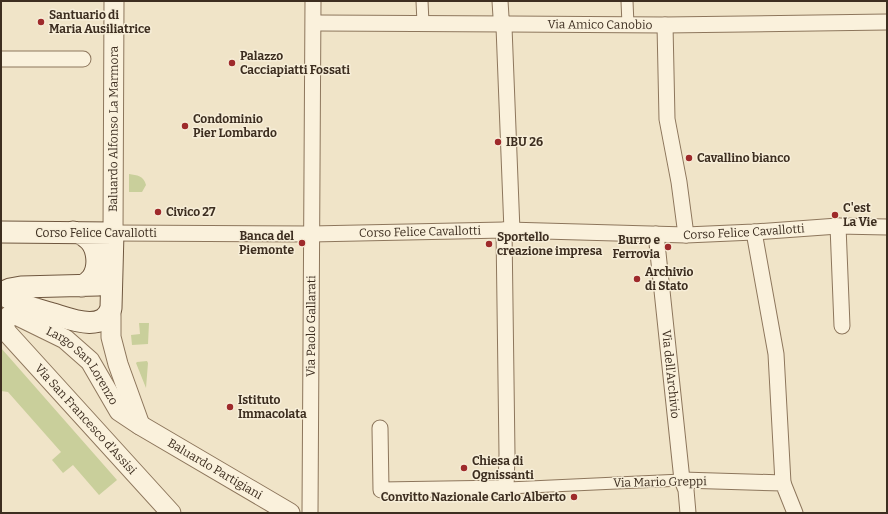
<svg xmlns="http://www.w3.org/2000/svg" width="888" height="514" font-family="Bitter,serif">
<style>
.green{fill:#c9cf9b}
.lines{fill:none;stroke-linecap:round;stroke-linejoin:round}
.pedestrian-casing{stroke:#8d765c;stroke-width:13}
.minor-casing{stroke:#8d765c;stroke-width:17}
.tertiary-casing{stroke:#8d765c;stroke-width:21}
.secondary-casing{stroke:#6f573f;stroke-width:23}
.pedestrian{stroke:#faf1dc;stroke-width:11}
.minor{stroke:#faf1dc;stroke-width:15}
.tertiary{stroke:#faf1dc;stroke-width:19}
.secondary{stroke:#faf1dc;stroke-width:21}
.poi-dot{fill:#9e2a2b;stroke:#f7eed8;stroke-width:1.5}
.labels{text-anchor:middle;stroke-width:3;stroke-linejoin:round;paint-order:stroke}
.poi-label{font-size:12px;font-weight:bold;fill:#3d2e20;stroke:#f7eed8;text-anchor:start}
.street-label{font-size:12px;fill:#3d2e20;stroke:#f7eed8}
</style>
<rect width="100%" height="100%" fill="#f0e4c8"/>
<path class="green" d="M129,174C137,175 144,176 146,185L142,192H129Z
M139,323H149L148,344L132,345L131,335L140,334Z
M1,348L117,480L99,495L73,465L63,473L52,460L61,452L8,392L1,391Z
M147,361L148,363L146,388L136,363L137,362Z"/>
<g class="lines">
<g class="pedestrian-casing">
<path id="pedestrian" d="M422,1L423,23
M627,1L628,25
M506,488L682,480"/>
</g>
<g class="minor-casing">
<g id="minor">
<path d="M500,1L501,17L504,27L512,231"/>
<path id="s1" d="M319,23L665,25L887,22"/>
<path d="M665,25L667,119L679,182L686,235"/>
<path d="M1,59H83"/>
<path d="M838,226L842,326"/>
<path d="M754,232L776,354L783,483"/>
<path id="s2" d="M113,233L311,234L504,230L686,235L754,232L838,226L887,227"/>
<path id="s3" d="M656,234L682,480L686,490L688,513"/>
<path d="M380,428L381,490L506,488L507,454L504,230"/>
<path d="M682,480L783,483L795,513"/>
<path id="s4" d="M310,513L313,1"/>
</g>
</g>
<g class="tertiary-casing">
<g id="tertiary">
<path id="s5" d="M113,233L114,1"/>
<path d="M111,308V337L118,364L140,425"/>
<path id="s6" d="M1,326L171,513"/>
<path id="s7" d="M5,330V320L10,315H16L65,339L90,361L119,411L140,425L290,513"/>
</g>
</g>
<g class="secondary-casing">
<path id="secondary" d="M1,232L113,233L111,308C103,334 68,318 50,313C33,308 15,304 1,293
M73,232C78,233 83,234 87,238C98,246 100,267 92,278C89,282 86,284 82,286
M1,293L10,289L21,287L98,285C105,282 112,279 112,270"/>
</g>
<use href="#pedestrian" class="pedestrian"/>
<use href="#minor" class="minor"/>
<use href="#tertiary" class="tertiary"/>
<use href="#secondary" class="secondary"/>
</g>
<g class="poi-dot">
<circle cx="41" cy="22" r="4"/>
<circle cx="232" cy="63" r="4"/>
<circle cx="185" cy="126" r="4"/>
<circle cx="498" cy="142" r="4"/>
<circle cx="689" cy="158" r="4"/>
<circle cx="158" cy="212" r="4"/>
<circle cx="835" cy="215" r="4"/>
<circle cx="302" cy="243" r="4"/>
<circle cx="489" cy="244" r="4"/>
<circle cx="668" cy="247" r="4"/>
<circle cx="637" cy="279" r="4"/>
<circle cx="230" cy="407" r="4"/>
<circle cx="464" cy="468" r="4"/>
<circle cx="574" cy="497" r="4"/>
</g>
<g class="labels">
<g class="poi-label">
<text x="49" y="19">Santuario di<tspan x="49" dy="14">Maria Ausiliatrice</tspan></text>
<text x="240" y="60">Palazzo<tspan x="240" dy="14">Cacciapiatti Fossati</tspan></text>
<text x="193" y="123">Condominio<tspan x="193" dy="14">Pier Lombardo</tspan></text>
<text x="506" y="146">IBU 26</text>
<text x="697" y="162">Cavallino bianco</text>
<text x="843" y="212">C'est<tspan x="843" dy="14">La Vie</tspan></text>
<text x="166" y="216">Civico 27</text>
<text x="294" y="240" text-anchor="end">Banca del<tspan x="294" dy="14">Piemonte</tspan></text>
<text x="497" y="241">Sportello<tspan x="497" dy="14">creazione impresa</tspan></text>
<text x="660" y="244" text-anchor="end">Burro e<tspan x="660" dy="14">Ferrovia</tspan></text>
<text x="645" y="276">Archivio<tspan x="645" dy="14">di Stato</tspan></text>
<text x="238" y="404">Istituto<tspan x="238" dy="14">Immacolata</tspan></text>
<text x="472" y="465">Chiesa di<tspan x="472" dy="14">Ognissanti</tspan></text>
<text x="566" y="501" text-anchor="end">Convitto Nazionale Carlo Alberto</text>
</g>
<g class="street-label">
<text dy="4" stroke="none"><textPath href="#s1" startOffset="281">Via Amico Canobio</textPath></text>
<text dy="4" stroke="none"><textPath href="#s5" startOffset="104">Baluardo Alfonso La Marmora</textPath></text>
<text dy="4" stroke="none"><textPath href="#s2" startOffset="307">Corso Felice Cavallotti</textPath></text>
<text dy="4" stroke="none"><textPath href="#s2" startOffset="631">Corso Felice Cavallotti</textPath></text>
<text x="96" y="237">Corso Felice Cavallotti</text>
<text dy="4" stroke="none"><textPath href="#s4" startOffset="187">Via Paolo Gallarati</textPath></text>
<text dy="4" stroke="none"><textPath href="#s7" startOffset="109">Largo San Lorenzo</textPath></text>
<text dy="4" stroke="none"><textPath href="#s3" startOffset="141">Via dell'Archivio</textPath></text>
<text dy="4" stroke="none"><textPath href="#s6" startOffset="126">Via San Francesco d'Assisi</textPath></text>
<text dy="4" stroke="none"><textPath href="#s7" startOffset="281">Baluardo Partigiani</textPath></text>
<text transform="translate(660 482) rotate(-1)" y="4">Via Mario Greppi</text>
</g>
</g>
<rect width="888" height="514" fill="none" stroke="#3d2e20" stroke-width="4"/>
</svg>
